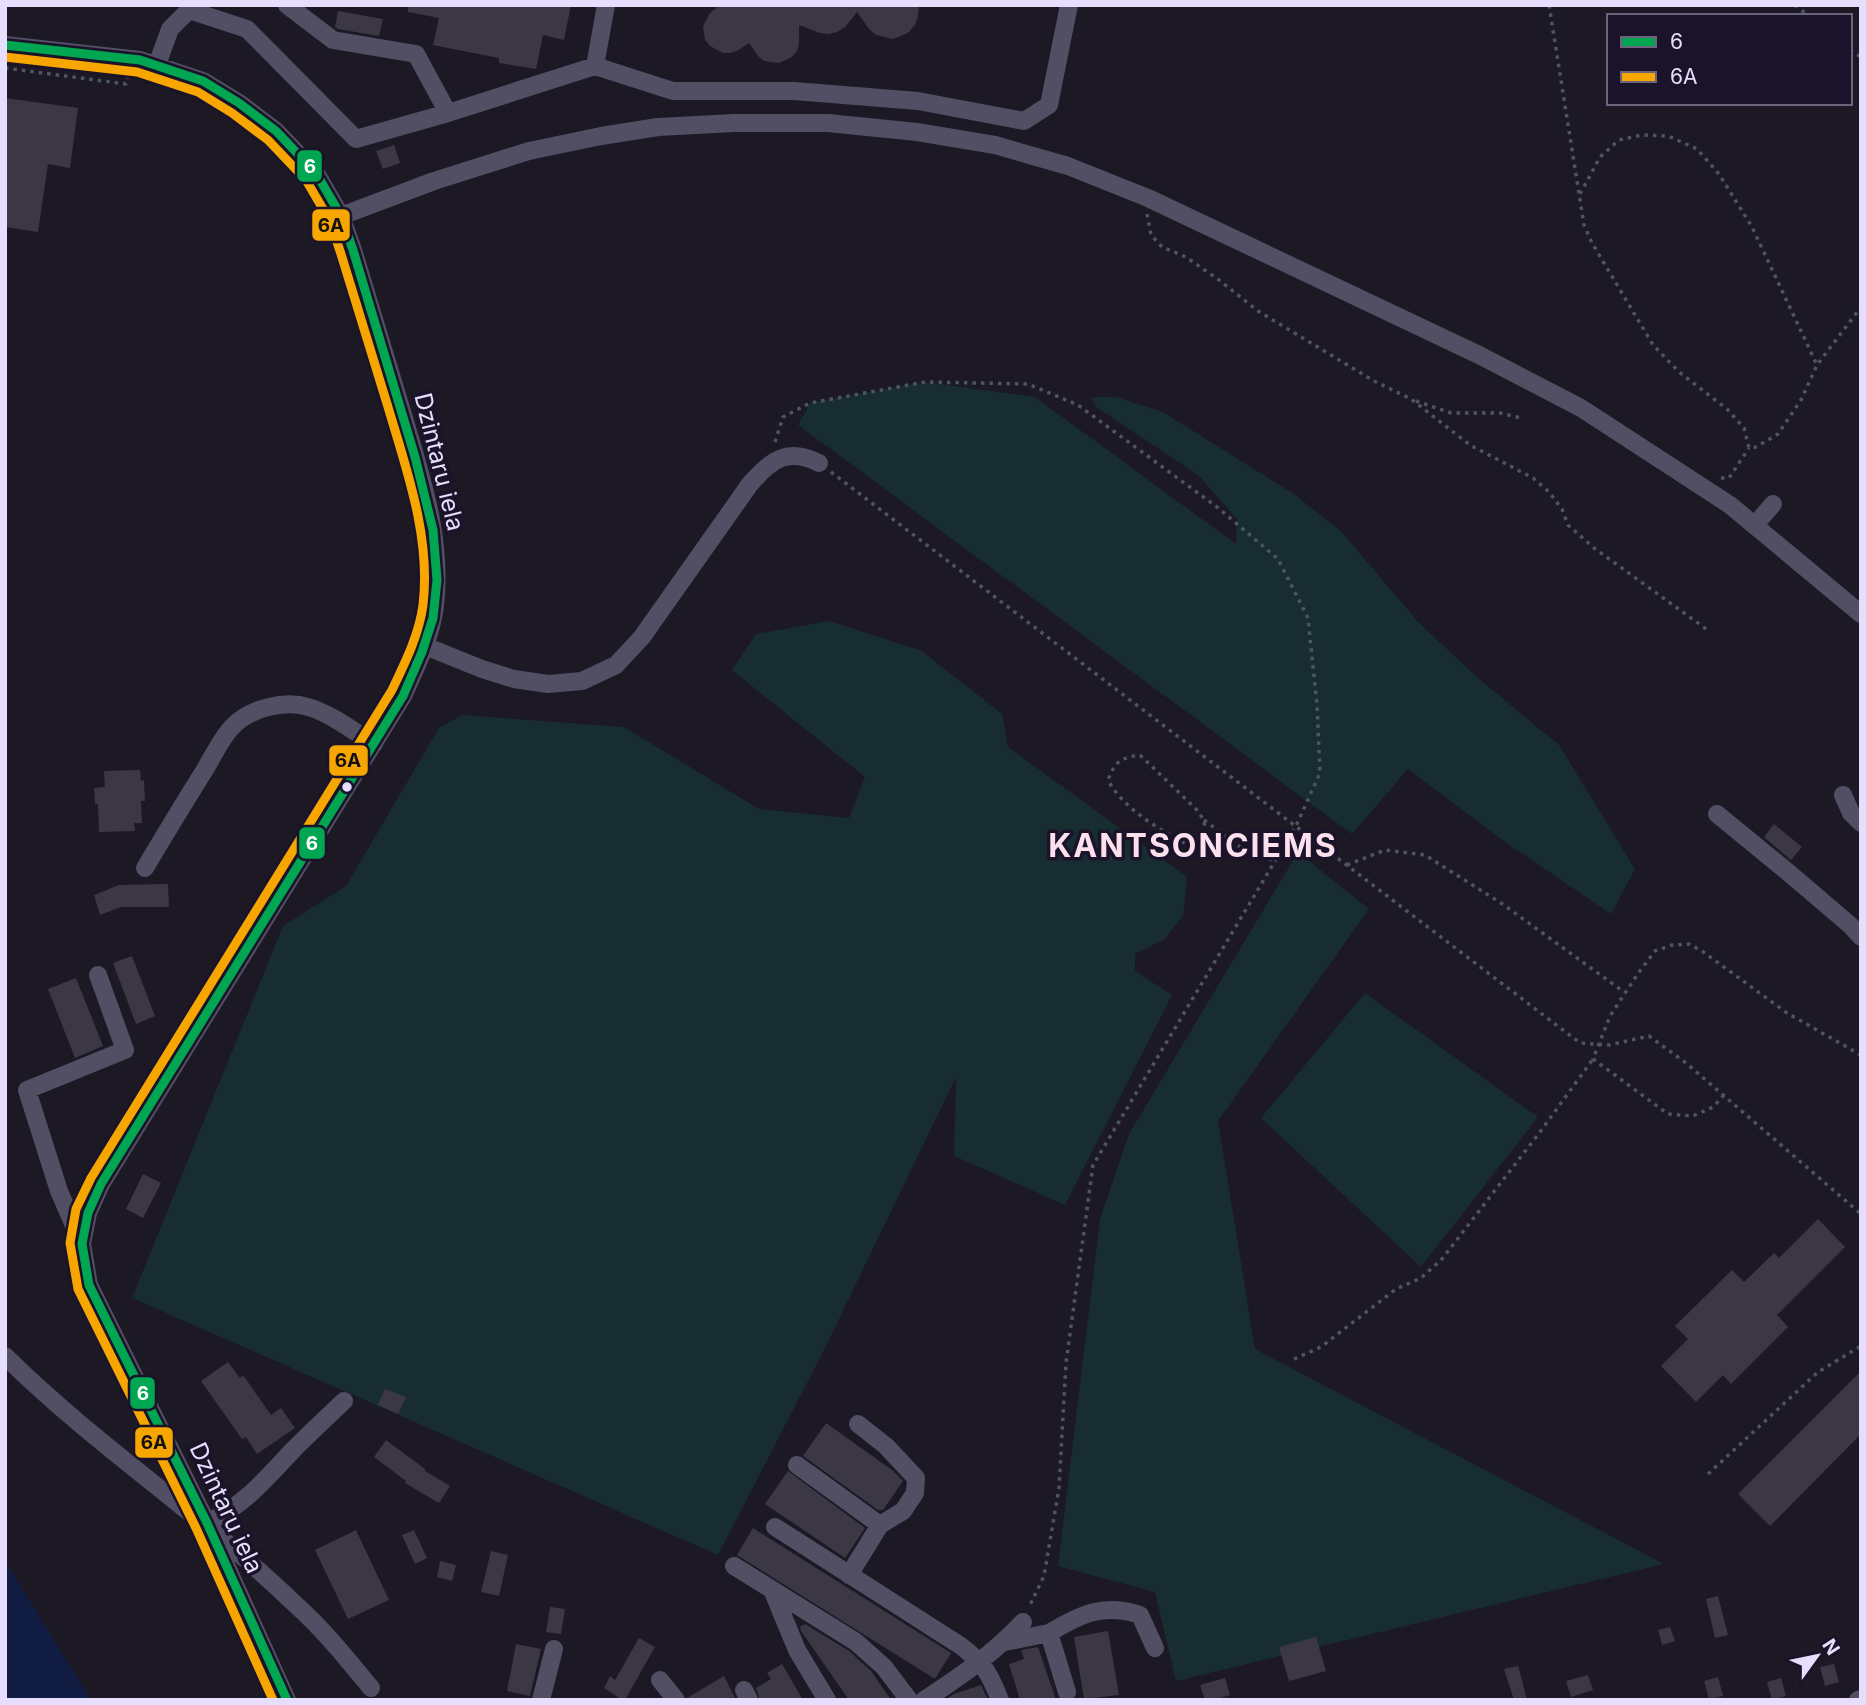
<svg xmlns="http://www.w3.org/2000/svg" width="1866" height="1705" font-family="Inter,sans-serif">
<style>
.green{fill:#182d31}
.water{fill:#111c43}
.building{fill:#3c3745}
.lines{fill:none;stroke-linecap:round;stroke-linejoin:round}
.path{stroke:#4d5565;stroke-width:3.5;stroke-dasharray:3.5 5;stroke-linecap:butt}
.minor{stroke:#524e64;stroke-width:18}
.minor-bridge{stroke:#524e64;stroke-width:18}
.bus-1-casing{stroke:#1a1329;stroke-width:14}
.bus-2-casing{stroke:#1a1329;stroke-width:14}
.bus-1{stroke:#00a651;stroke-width:9}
.bus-2{stroke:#f7a600;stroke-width:9}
.bus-dot{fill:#e6defc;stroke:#1a1329;stroke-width:2.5}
.labels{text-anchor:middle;stroke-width:7;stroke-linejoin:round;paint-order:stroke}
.street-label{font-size:24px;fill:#e6defc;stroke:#1a1329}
.district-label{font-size:32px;font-weight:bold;letter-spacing:2px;fill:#fce0ee;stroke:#1a1329}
.line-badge{stroke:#1a1329;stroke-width:2.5}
.badge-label{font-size:19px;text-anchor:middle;font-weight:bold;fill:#fff}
.pale-badge-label{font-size:19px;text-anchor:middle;font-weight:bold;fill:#111}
</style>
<rect width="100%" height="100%" fill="#1c1824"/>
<path class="green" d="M925,382L1035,397L1236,544L1237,519L1198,475L1096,407L1091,397H1116L1163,412L1294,494L1341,531L1418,622L1479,679L1559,745L1635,869L1611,914L1508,844L1408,769L1352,834L798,425L810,403Z
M830,621L922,651L1002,714L1008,747L1187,877L1183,916L1165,939L1135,954V971L1172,995L1065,1205L954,1156L956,1077L825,1348L718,1555L132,1298L283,926L346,886L439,728L462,715L624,727L759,809L849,818L865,777L732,670L756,634Z
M1298,852L1369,909L1218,1121L1255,1349L1664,1564L1176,1681L1155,1592L1058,1566L1100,1219L1129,1134Z
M1365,993L1538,1117L1421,1267L1261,1118Z"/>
<path class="water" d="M5,1561L91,1700H5Z"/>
<path class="building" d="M408,5H571L564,40L543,35L536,69L499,63V58L433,45L439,18L408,12Z
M720,5H919L918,16L915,25L909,32L901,36L893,39L876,35L869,29L857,12L845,27L837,32L829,34L820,33L799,25V44L797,51L792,57L779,63L764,61L758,56L749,43L737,51L730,53H723L710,46L705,40L703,26L710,13Z
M338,11L383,19L379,36L338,29L335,27Z
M5,98L78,108L70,168L48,164L38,232L5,227Z
M394,145L400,163L383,169L376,151Z
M140,770L141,781L144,780L145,801H141L142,823H134L135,831L99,832L98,804H95L94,788L105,787L104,771Z
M1774,824L1802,847L1791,860L1764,837Z
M168,884L169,907H121L100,915L94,895L119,885Z
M132,956L155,1016L136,1024L113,963Z
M76,978L103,1046L75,1058L48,989Z
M143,1174L161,1183L143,1218L126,1209Z
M1818,1219L1845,1247L1777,1315L1788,1327L1731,1384L1723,1375L1696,1402L1661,1366L1688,1339L1675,1326L1732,1270L1744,1282L1774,1253L1779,1258Z
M228,1362L240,1378L243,1375L271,1415L281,1408L295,1428L257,1454L246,1437L242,1439L201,1381Z
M1861,1371V1434L1770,1526L1738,1494Z
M385,1389L406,1397L398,1414L378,1405Z
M826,1423L892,1470L903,1481L883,1510H878L803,1456Z
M386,1440L425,1469V1471L450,1486L439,1503L405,1483L406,1481L374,1457Z
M788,1471L865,1528L845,1558L765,1504Z
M753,1528L951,1653L935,1679L737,1555Z
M356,1530L389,1600L348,1619L315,1550Z
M414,1530L427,1558L415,1564L402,1535Z
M491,1551L508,1555L499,1596L481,1592Z
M440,1561L456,1565L452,1581L437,1577Z
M1718,1596L1728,1635L1715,1638L1706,1599Z
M550,1607L565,1609L561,1634L546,1632Z
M805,1624L849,1651L871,1671L891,1700H849L801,1631L800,1627Z
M1670,1627L1675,1641L1662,1645L1658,1630Z
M1108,1631L1119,1695L1084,1699L1074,1637Z
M1316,1637L1326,1671L1289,1681L1279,1647Z
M639,1638L655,1647L625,1700H622L604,1688L610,1676L615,1680Z
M516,1644L541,1649L530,1696L507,1691Z
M1038,1647L1056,1700H1020L1009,1664L1024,1659L1021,1650Z
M782,1664L803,1700H760L756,1688L771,1679L767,1673Z
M1834,1664L1839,1682L1825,1686L1820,1667Z
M1518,1666L1522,1680L1527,1700H1514L1504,1669Z
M1588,1675L1593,1690L1571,1697L1566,1681Z
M724,1676L736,1700H687V1698Z
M1718,1677L1723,1696L1709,1699L1704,1681Z
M1225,1678L1230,1695L1214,1700H1205L1200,1685Z
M1781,1678L1786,1696L1772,1700L1767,1682Z
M981,1685L988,1700H945L954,1694Z"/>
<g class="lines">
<path class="path" d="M1549,5L1584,225L1592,243L1653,345L1679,372L1727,409L1744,428L1749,448L1756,447L1778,434L1801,400L1817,365L1861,307
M1795,5L1809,16
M1850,50L1861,57
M5,68L126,84L128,74
M1580,194L1600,157L1619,140L1642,135L1668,136L1697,149L1719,174L1752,227L1817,365
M1147,214L1151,235L1162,247L1186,257L1219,280L1258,311L1374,381L1411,399L1470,445L1533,478L1549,492L1562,509L1568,525L1594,548L1709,631
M1416,401L1451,413H1500L1521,418
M775,442L783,417L810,403L925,382L1028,384L1078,405L1217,507L1278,559L1308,618L1317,705L1320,773L1296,826L1093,1165L1066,1363L1059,1488L1044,1576L1029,1607
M831,472L1580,1043L1609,1045L1649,1036L1686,1063L1861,1214
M1721,478H1729L1749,448
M1140,755L1196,809L1204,820L1205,830L1200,838L1190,843L1180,842C1153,824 1124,809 1108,780C1115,761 1121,758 1140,755Z
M1204,820L1247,852L1275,861
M1347,865L1385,850L1425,855L1501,903L1624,992
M1724,1095L1713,1107L1693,1116L1668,1114L1593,1059L1610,1016L1637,975L1655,951L1672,945L1689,944L1702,951L1787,1013L1861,1055
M1294,1359L1321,1347L1396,1289L1421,1278L1442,1259L1540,1132L1593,1059
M1708,1474L1818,1372L1861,1346"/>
<path class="minor" d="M287,5L333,40L416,54L448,113
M5,45L140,60L203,81L239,103L276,131L316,173L341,216L353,250C369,302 385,355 401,408C420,473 443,537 435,606C431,638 416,667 403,696L101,1184L88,1213L82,1244L89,1285L207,1523L287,1700
M157,65L170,29L189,10L247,29L356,139L448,113L595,66L673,91H794L918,101L1024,121L1049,105L1069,5
M595,66L606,5
M341,216L434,181L529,151L601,136L658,127L734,123H828L917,132L995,145L1068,166L1148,198L1479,355L1581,408L1730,505L1861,614
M1755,525L1773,504
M425,646L482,669L514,679L548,684L582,681L616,665L642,637L750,484C771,460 787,447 819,463
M1843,795L1851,813L1861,823
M1717,814L1789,873L1850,925L1861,937
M145,868C164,836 184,803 204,771C213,757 221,738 233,726C250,708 285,700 308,707C332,714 353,731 374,744
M82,1244L59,1191L27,1090L125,1050L98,975
M797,1465L880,1525
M207,1523C244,1505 265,1480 293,1450C310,1433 327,1417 344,1401
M775,1527L961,1646C984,1664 989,1672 1000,1700
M734,1566L856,1642L884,1667L909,1700
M849,1575L880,1525L903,1511L915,1493L916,1478L886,1446L858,1424
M773,1592L797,1650L827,1700
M1049,1633C1081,1614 1103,1603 1140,1615L1155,1648
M1005,1642L1049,1633L1067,1692
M660,1680L676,1700
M744,1690L749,1700
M541,1700L554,1649
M924,1700C960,1677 994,1653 1023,1622
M1858,1700L1861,1699"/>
<path class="minor-bridge" d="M5,1356C96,1446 204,1516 296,1605C324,1630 347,1659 371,1688"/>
<g class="bus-1-casing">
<path id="bus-1" d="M5,45L140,60L203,81L239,103L276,131L316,173L341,216L353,250L415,457L433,530L437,580L433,618L422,652L403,696L101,1184L88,1213L82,1244L89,1285L207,1523L287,1700"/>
</g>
<g class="bus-2-casing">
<path id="bus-2" d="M5,57L137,72L198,92L232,113L268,140L306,180L330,221L341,254C357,305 372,356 388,407C407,471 431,538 423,605C419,635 405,663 392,690L91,1178L76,1209L70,1243L78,1289L196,1528L273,1700"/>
</g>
<use href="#bus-1" class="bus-1"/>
<use href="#bus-2" class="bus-2"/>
</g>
<circle class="bus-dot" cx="347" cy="787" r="6"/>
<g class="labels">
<g class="street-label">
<text transform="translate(439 462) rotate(76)" y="8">Dzintaru iela</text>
<text transform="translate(226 1508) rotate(65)" y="8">Dzintaru iela</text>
</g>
<g class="district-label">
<text x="1193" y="857">KANTSONCIEMS</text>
</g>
</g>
<g class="line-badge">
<rect x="296" y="149" width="27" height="34" rx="7" fill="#00a651"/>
<rect x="311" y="208" width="40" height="34" rx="7" fill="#f7a600"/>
<rect x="328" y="744" width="41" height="33" rx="7" fill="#f7a600"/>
<rect x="298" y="826" width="28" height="34" rx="7" fill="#00a651"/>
<rect x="129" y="1376" width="27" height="34" rx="7" fill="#00a651"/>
<rect x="134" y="1426" width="40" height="33" rx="7" fill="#f7a600"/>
</g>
<g class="badge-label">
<text x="310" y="173">6</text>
<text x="312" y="850">6</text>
<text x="143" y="1400">6</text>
</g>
<g class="pale-badge-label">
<text x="331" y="232">6A</text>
<text x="348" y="767">6A</text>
<text x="154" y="1449">6A</text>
</g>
<rect width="1866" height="1705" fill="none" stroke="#e6defc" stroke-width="14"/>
<rect x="1607" y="14" width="245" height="91" fill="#1a1329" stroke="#6c647d" stroke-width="2"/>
<rect x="1621" y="37" width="35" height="10" fill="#00a651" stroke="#6c647d" stroke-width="2"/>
<text x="1670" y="49" font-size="21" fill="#e6defc">6</text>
<rect x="1621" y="72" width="35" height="10" fill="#f7a600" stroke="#6c647d" stroke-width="2"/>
<text x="1670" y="84" font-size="21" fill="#e6defc">6A</text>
<g transform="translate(1817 1656) rotate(57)" stroke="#1a1329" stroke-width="5" paint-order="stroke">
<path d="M0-5L12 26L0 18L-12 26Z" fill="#e6defc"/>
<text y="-10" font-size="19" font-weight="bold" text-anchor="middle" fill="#e6defc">N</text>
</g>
</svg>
